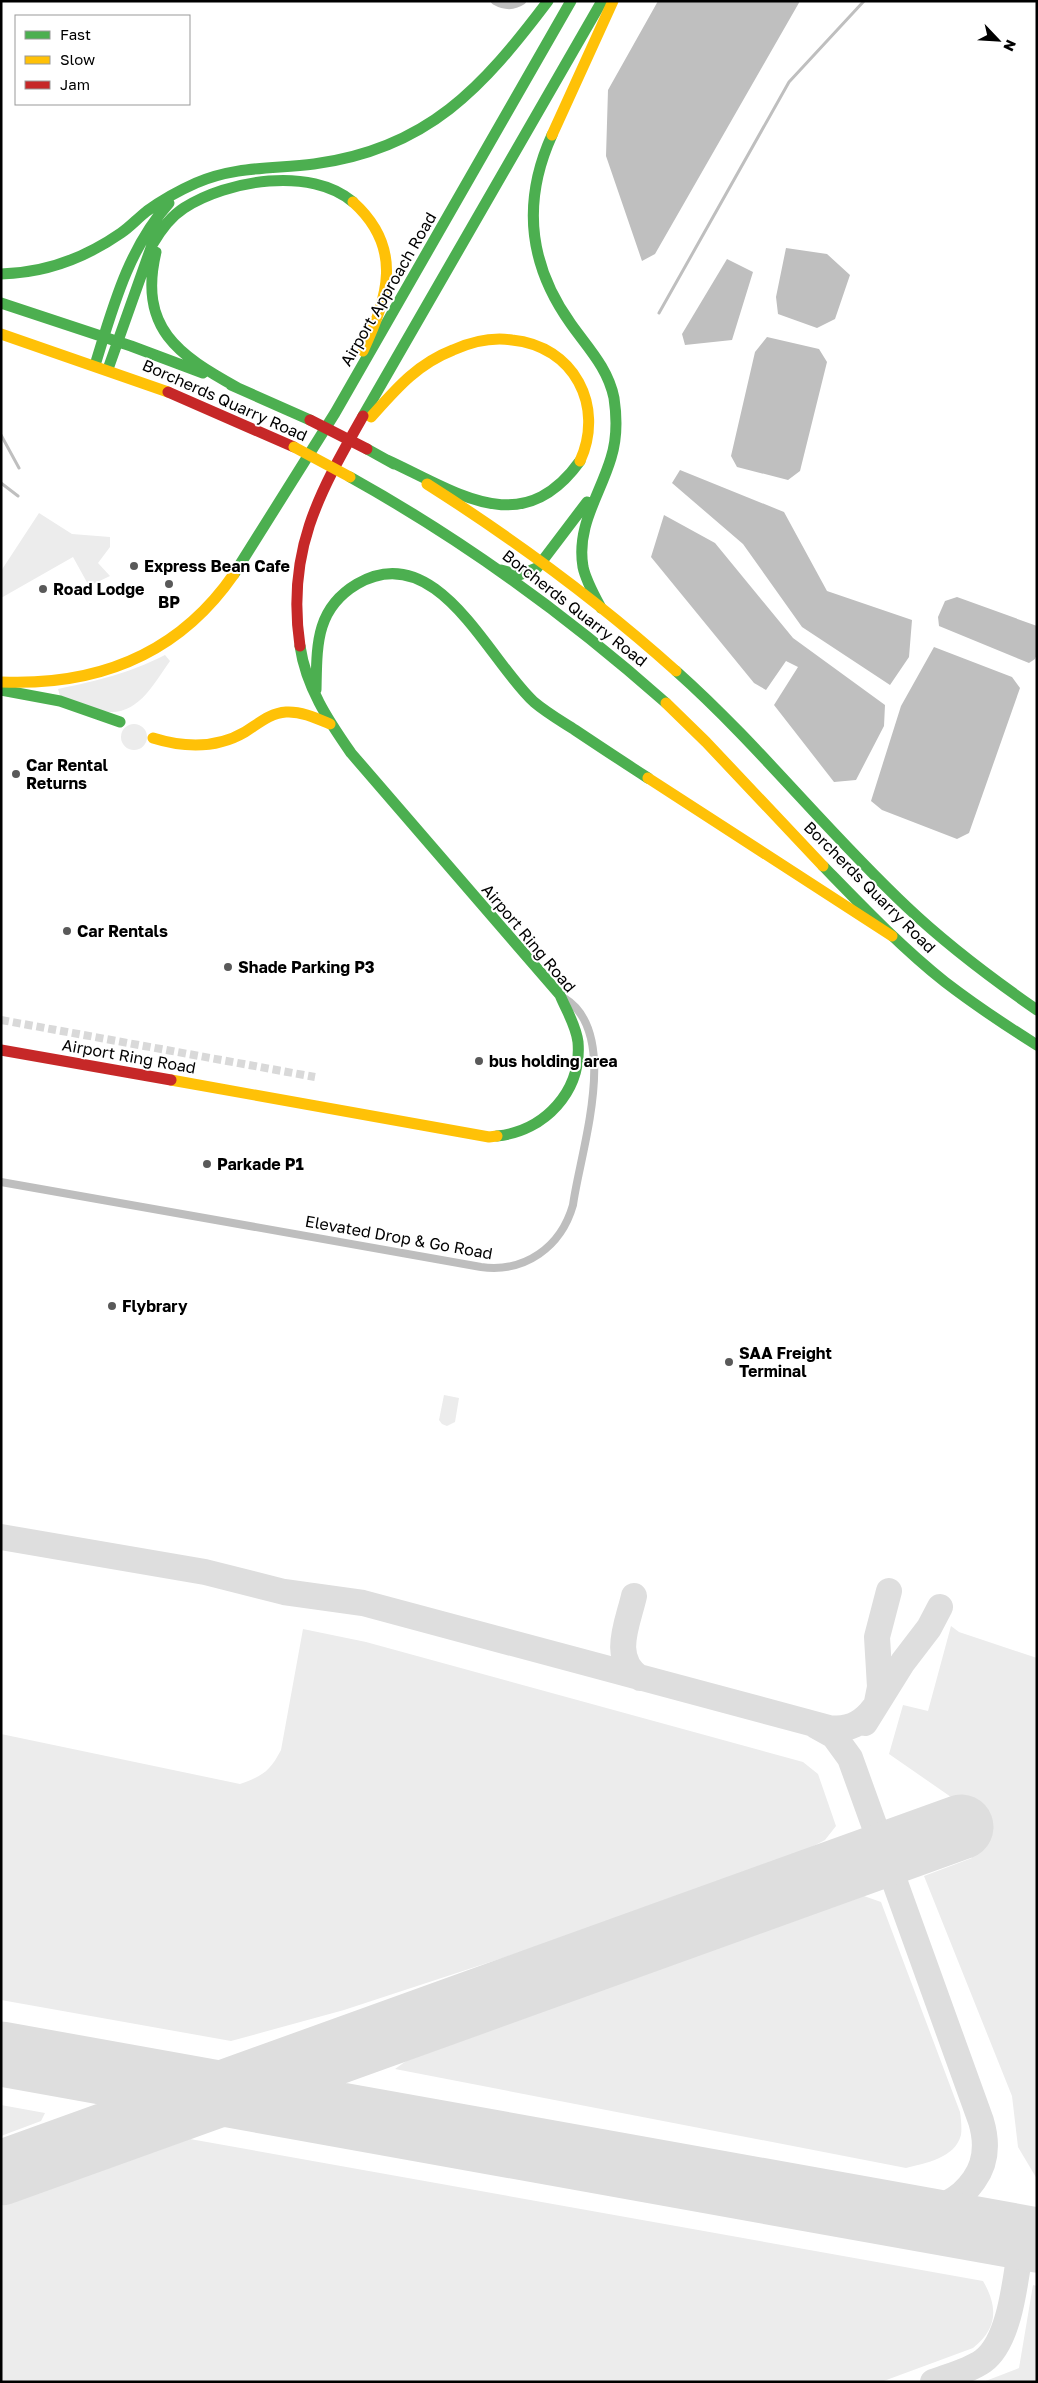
<svg xmlns="http://www.w3.org/2000/svg" width="1038" height="2383" font-family="'Golos Text',sans-serif">
<style>
.green{fill:#ececec}
.water{fill:#bfbfbf}
.lines{fill:none;stroke-linecap:round;stroke-linejoin:round}
.stream{stroke:#bfbfbf;stroke-width:3}
.taxiway{stroke:#dedede;stroke-width:26}
.runway{stroke:#dedede;stroke-width:65}
.street-tunnel{stroke:#d9d9d9;stroke-width:8;stroke-dasharray:8 4;stroke-linecap:butt}
.street{stroke:#bebebe;stroke-width:8}
.fast{stroke:#4caf50;stroke-width:11}
.slow{stroke:#ffc107;stroke-width:11}
.jam{stroke:#c62828;stroke-width:11}
.slow-bridge{stroke:#ffc107;stroke-width:11}
.jam-bridge{stroke:#c62828;stroke-width:11}
.poi-dot{fill:#595959;stroke:#fff;stroke-width:2}
.labels{text-anchor:middle;stroke-width:4;stroke-linejoin:round;paint-order:stroke}
.street-label{font-size:16px;fill:#000;stroke:#fff}
.poi-label{font-size:16px;font-weight:bold;fill:#000;stroke:#fff;text-anchor:start}
</style>
<rect width="100%" height="100%" fill="#fff"/>
<path class="green" d="M39,513L72,534L110,537V547L98,563L110,576L89,586L73,557L1,598V571Z
M165,655L170,661C155,682 139,714 109,712C93,710 75,701 60,696L58,689C100,680 127,674 165,655Z
M121 737a13 13 0 1 1 26 0a13 13 0 1 1-26 0Z
M444,1395L459,1398L455,1422L447,1426L442,1424L439,1420Z
M951,1626L959,1632L1037,1658V2179L1018,2147L1012,2096L924,1876L972,1858L951,1797L889,1754L903,1705L928,1711Z
M303,1629L366,1642L803,1762L818,1774L836,1826L825,1840L764,1872L344,2010L231,2041L1,2000V1734L240,1784C263,1776 270,1771 281,1750Z
M861,1895L881,1902L960,2112C961,2119 962,2128 961,2135C955,2158 926,2163 906,2168L395,2069L409,2059Z
M1,2105L45,2113L41,2121L1,2136Z
M190,2139L983,2281C998,2307 998,2328 973,2348L881,2382H1V2206Z
M1033,2285L1037,2286V2382H983L1019,2368Z"/>
<path class="water" d="M658,1H800L655,254L642,261L606,156L608,90Z
M786,248L827,254L850,275L835,319L817,328L778,314L776,297Z
M727,259L753,272L732,340L685,345L682,334Z
M767,337L819,349L827,362L800,471L788,480L737,467L731,456L755,352Z
M680,470L784,512L827,591L912,620L909,657L890,685L802,627L743,544L672,483Z
M664,515L715,543L793,638L885,705L884,726L856,780L834,782L774,705L798,667L786,661L766,690L754,683L651,557Z
M957,597L1037,626V654L1035,659L1029,663L939,626L938,617L945,601Z
M934,647L1012,677L1020,688L969,833L957,839L882,810L871,801L901,706Z"/>
<g class="lines">
<path class="stream" d="M659,313L789,82L864,1
M1,435L19,468
M1,483L18,496"/>
<path class="taxiway" d="M1,1537L205,1572L284,1592L363,1603L829,1728C848,1731 863,1723 874,1708
M634,1596C628,1623 610,1658 640,1678
M877,1702L880,1687L877,1637L889,1591
M865,1723L903,1662L929,1628L940,1607
M812,2200C862,2208 939,2232 974,2180C987,2162 987,2141 981,2121L850,1758L834,1736L816,1726
M933,2382C949,2376 969,2371 983,2361C1012,2340 1016,2272 1022,2238"/>
<path class="runway" d="M1,2054L1037,2240
M1,2173L961,1827"/>
<path class="street-tunnel" d="M1,1020L315,1077"/>
<path class="street" d="M495,1C504,6 513,7 522,1
M1,1182L481,1267C525,1273 561,1247 573,1205C580,1152 622,1033 564,998"/>
<path class="fast" d="M552,135C522,201 528,264 571,324C588,348 608,368 614,398C617,418 617,439 611,458C600,495 576,526 583,567C586,581 594,595 601,608
M156,252C138,328 178,355 238,388
M1,274C45,273 85,258 121,233C130,227 138,218 147,211C162,200 178,191 196,183C235,166 273,169 314,164C428,149 483,87 548,1
M1,303L131,346L203,373
M95,365C113,307 128,249 169,203
M108,369L152,245C160,231 170,217 184,208C227,180 311,166 353,202
M231,385L310,420
M363,416L602,1
M367,449L394,464
M387,460C457,492 522,542 580,461
M350,477C465,541 568,616 666,703
M501,570L519,575L537,568L587,502
M234,574L335,413L571,1
M300,646C306,687 328,720 351,753L560,995C566,1010 576,1025 578,1042C582,1091 545,1131 497,1136
M676,671C758,744 826,831 907,907C947,945 991,978 1037,1010
M1,690L60,701L120,722
M316,690C317,646 315,609 357,584C437,537 488,660 534,702C547,713 561,721 575,730C599,746 623,762 648,778
M823,866C862,906 901,947 945,982C975,1005 1005,1025 1037,1045"/>
<path class="slow" d="M552,135L613,1
M353,202C404,248 388,297 363,351
M1,334L168,392
M371,417C396,389 417,364 453,350C471,342 492,337 512,340C574,346 605,406 580,461
M427,484C515,540 598,601 676,671
M1,682C96,686 178,655 234,574
M666,703L706,742L823,866
M153,738C185,748 216,749 245,732C258,724 270,713 286,712C301,711 316,718 330,724
M648,778L892,936
M171,1080L489,1137L497,1136"/>
<path class="jam" d="M168,392L294,447
M300,646C286,552 318,495 363,416
M1,1050L171,1080"/>
<path class="slow-bridge" d="M294,447L350,477"/>
<path class="jam-bridge" d="M310,420L367,449"/>
</g>
<g class="poi-dot">
<circle cx="134" cy="566" r="5"/>
<circle cx="169" cy="584" r="5"/>
<circle cx="43" cy="589" r="5"/>
<circle cx="16" cy="774" r="5"/>
<circle cx="67" cy="931" r="5"/>
<circle cx="228" cy="967" r="5"/>
<circle cx="479" cy="1061" r="5"/>
<circle cx="207" cy="1164" r="5"/>
<circle cx="112" cy="1306" r="5"/>
<circle cx="729" cy="1362" r="5"/>
</g>
<g class="labels">
<g class="street-label">
<text transform="translate(388 289) rotate(-60)" y="6">Airport Approach Road</text>
<text transform="translate(225 400) rotate(24)" y="6">Borcherds Quarry Road</text>
<text transform="translate(575 608) rotate(38)" y="6">Borcherds Quarry Road</text>
<text transform="translate(870 887) rotate(45)" y="6">Borcherds Quarry Road</text>
<text transform="translate(529 938) rotate(50)" y="6">Airport Ring Road</text>
<text transform="translate(129 1056) rotate(10)" y="6">Airport Ring Road</text>
<text transform="translate(399 1237) rotate(10)" y="6">Elevated Drop &amp; Go Road</text>
</g>
<g class="poi-label">
<text x="144" y="572">Express Bean Cafe</text>
<text x="53" y="595">Road Lodge</text>
<text x="169" y="608" text-anchor="middle">BP</text>
<text x="26" y="771">Car Rental<tspan x="26" dy="18">Returns</tspan></text>
<text x="77" y="937">Car Rentals</text>
<text x="238" y="973">Shade Parking P3</text>
<text x="489" y="1067">bus holding area</text>
<text x="217" y="1170">Parkade P1</text>
<text x="122" y="1312">Flybrary</text>
<text x="739" y="1359">SAA Freight<tspan x="739" dy="18">Terminal</tspan></text>
</g>
</g>
<rect width="1038" height="2383" fill="none" stroke="#000000" stroke-width="5"/>
<rect x="15" y="15" width="175" height="90" fill="#ffffff" stroke="#999999"/>
<rect x="25" y="31" width="25" height="8" fill="#4caf50" stroke="#999999"/>
<text x="60" y="40" font-size="15" fill="#000000">Fast</text>
<rect x="25" y="56" width="25" height="8" fill="#ffc107" stroke="#999999"/>
<text x="60" y="65" font-size="15" fill="#000000">Slow</text>
<rect x="25" y="81" width="25" height="8" fill="#c62828" stroke="#999999"/>
<text x="60" y="90" font-size="15" fill="#000000">Jam</text>
<g transform="translate(998 40) rotate(115)" stroke="#ffffff" stroke-width="4" paint-order="stroke">
<path d="M0-4L9 19L0 12L-9 19Z" fill="#000000"/>
<text y="-8" font-size="14" font-weight="bold" text-anchor="middle" fill="#000000">N</text>
</g>
</svg>
